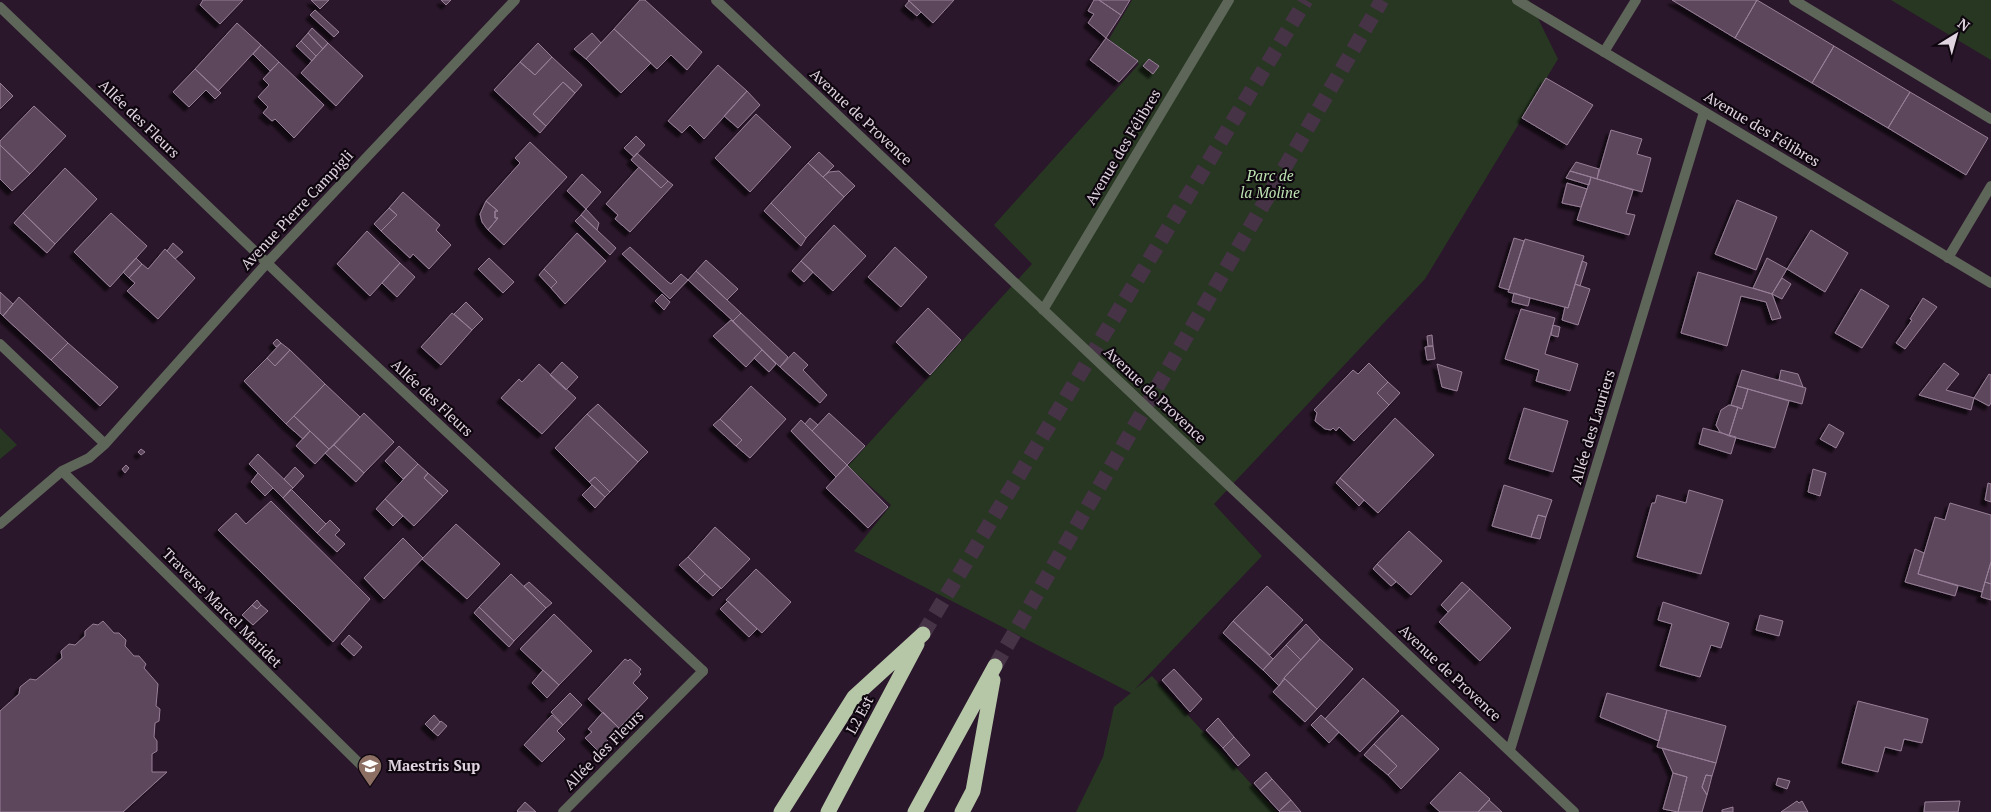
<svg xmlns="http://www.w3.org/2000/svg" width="1991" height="812" font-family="'PT Serif',serif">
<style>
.green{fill:#273722}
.building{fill:#5c465d;stroke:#988098;filter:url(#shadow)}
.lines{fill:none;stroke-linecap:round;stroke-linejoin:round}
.motorway-tunnel{stroke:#463346;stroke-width:15;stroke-dasharray:15 8;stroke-linecap:butt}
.service{stroke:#5e6559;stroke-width:10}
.minor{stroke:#5e6559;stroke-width:10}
.motorway{stroke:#b6c7a8;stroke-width:15}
.labels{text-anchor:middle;stroke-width:4.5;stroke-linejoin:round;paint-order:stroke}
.street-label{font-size:15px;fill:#e1d4e1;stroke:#0e060e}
.park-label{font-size:15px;font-style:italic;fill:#bde3b2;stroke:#0e060e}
.poi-label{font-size:15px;font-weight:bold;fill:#e1d4e1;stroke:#0e060e;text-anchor:start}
</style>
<defs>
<filter id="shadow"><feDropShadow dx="-4.5" dy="4.5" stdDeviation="1" flood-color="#0009"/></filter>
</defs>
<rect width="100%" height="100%" fill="#2b172b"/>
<path class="green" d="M1132,0H1529L1558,59L1425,279L1214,504L1262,556L1135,689L1152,676L1277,812H1076L1103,757L1114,707L1131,693L854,551L891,505L848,466L1032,264L994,225L1139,64L1109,39Z
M1891,0H1991V60Z
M0,428L17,445L0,459Z"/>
<path class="building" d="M203,0H243L220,24L200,5Z
M311,0H329L320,9Z
M441,0H451L446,5Z
M640,0H645L702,52L687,70L671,55L657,69L614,29Z
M908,0H954L933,23Z
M1094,0H1099L1121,15L1106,38L1088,23L1094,14L1088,11Z
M1099,0H1130L1121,15Z
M1672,0H1757L1735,38Z
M1757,0L1834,46L1812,83L1735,38Z
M909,1L921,12L917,16L905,6Z
M315,10L339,32L334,37L310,15Z
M237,23L261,45L218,91L195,69Z
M312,28L328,43L323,49L308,33Z
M614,29L651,63L621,93L586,59Z
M308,33L323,49L316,56L301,41Z
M592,33L601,43L586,59L574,49Z
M1106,38L1138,61L1119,82L1090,60Z
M301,41L316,56L312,61L296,46Z
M328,43L363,76L336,106L301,73Z
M538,43L552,57L535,75L520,62Z
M261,45L279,62L270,71L253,54Z
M1834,46L1910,92L1888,128L1812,83Z
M552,57L582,85L575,93L563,82L533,114L546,126L540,133L494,90L520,62L535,75Z
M1149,59L1159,66L1153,74L1143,66Z
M279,62L324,105L294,138L275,119L272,121L263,113L268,107L258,97L269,85L263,79Z
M718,65L747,91L704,139L690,125L682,133L668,121Z
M195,69L221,93L215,99L206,90L189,107L173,92Z
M1546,78L1593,105L1567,145L1522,118Z
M563,82L575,93L546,126L533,114Z
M0,83L13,96L0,109Z
M747,91L760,105L738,128L724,116Z
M1910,92L1988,138L1966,175L1888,128Z
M34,106L66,136L30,174L0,145V141Z
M756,114L791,147L750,192L715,158Z
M1611,130L1642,139L1637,154L1651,158L1642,192L1597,179Z
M636,136L645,145L634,157L624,148Z
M530,142L567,177L504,245L488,230L498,218H495V211H498L486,201L520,163L515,158Z
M0,145L30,174L12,191L0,179Z
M819,152L834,166L823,177L808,163Z
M637,153L668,181L661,188L631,160Z
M1576,162L1599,169L1597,179L1570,171Z
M808,163L844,197L806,238L771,203Z
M639,167L661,188L668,181L673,185L630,232L615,219L618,215L606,204Z
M65,168L97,199L55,244L23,213Z
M839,171L855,186L844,197L823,177L829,172Z
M1570,171L1591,177L1589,185L1566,178Z
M582,174L601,192L586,209L567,191Z
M1591,177L1633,190L1626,213L1635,215L1629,235L1577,220Z
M1567,183L1587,189L1581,207L1562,203Z
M403,192L440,225L436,230L451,245L429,269L413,254L410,258L381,231L397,215L389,208Z
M1737,200L1777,217L1756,270L1715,254Z
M486,201L498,211H495V218H498L488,230L482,222L480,214Z
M771,203L806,238L801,246L764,211Z
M389,208L397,215L381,231L374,224Z
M586,209L599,223L597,230L581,215Z
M23,213L55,244L47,253L14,223Z
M111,213L147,246L110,287L74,252Z
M581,215L616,248L610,255L575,221Z
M834,225L866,256L833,291L801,261Z
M1811,230L1848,253L1825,292L1787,269Z
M367,231L400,263L370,296L337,264Z
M577,233L606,261L565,304L551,288L557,282L544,269Z
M1514,238L1524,241L1509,290L1499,287Z
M1525,239L1584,256L1568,308L1508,292Z
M173,243L183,252L175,259L167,251Z
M630,247L668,282L671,284L681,274L688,280L670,299L622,254Z
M895,247L927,277L901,307L868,277Z
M165,249L195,278L158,319L127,291L135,283L129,278L142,264L148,269Z
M136,258L142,264L129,278L123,272Z
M489,258L514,282L503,293L478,269Z
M1767,258L1787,269L1772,294L1753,288Z
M706,260L738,289L727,300L696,271Z
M801,261L813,272L804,282L792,271Z
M1582,261L1587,263L1580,286L1575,284Z
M400,263L415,277L397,297L382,283Z
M544,269L557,282L551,288L539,275Z
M696,271L741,313L733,321L688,280Z
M1698,272L1772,294L1781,318L1772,320L1766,302L1741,296L1727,346L1681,333Z
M1782,278L1791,284L1782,299L1772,294Z
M1575,284L1590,289L1578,325L1562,320L1565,307L1568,308Z
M1861,289L1889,306L1862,348L1835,333Z
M0,292L13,304L3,316L0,313Z
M1514,293L1530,298L1528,306L1512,302Z
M662,294L670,302L664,310L655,301Z
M19,297L68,343L51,360L3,316Z
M1923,298L1937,307L1905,349L1896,343L1912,320L1910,319Z
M466,302L483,319L472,330L454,314Z
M928,308L961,340L930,375L896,342Z
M1521,309L1555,318L1545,354L1578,364L1570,391L1536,381L1539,370L1505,359Z
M452,313L472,330L441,365L421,347Z
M741,313L788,357L780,367L733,321Z
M731,320L762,350L746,367L713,336Z
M1553,325L1560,327L1558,337L1551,335Z
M1432,335L1433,346H1428L1427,336Z
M277,339L281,343L276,347L273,343Z
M68,343L118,387L100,406L51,360Z
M281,343L290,350L275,366L267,358Z
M1433,346L1435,359L1427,360L1425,347Z
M290,350L325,384L286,424L244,381L267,358L275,366Z
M762,350L776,364L769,372L754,358Z
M794,352L808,365L803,370L827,395L820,403L780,367Z
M562,362L578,377L566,390L550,375Z
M1369,363L1388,382L1377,393L1389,405L1354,441L1339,427L1336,431L1333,428L1331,430L1325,429L1315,421L1317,413L1314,410L1353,370L1358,374Z
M1944,363L1959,374L1946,390L1974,398L1971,410L1919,395Z
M539,364L576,398L542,434L501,398L519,379L522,382Z
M1437,364L1462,372L1457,391L1442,387Z
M1742,370L1806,388L1802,404L1737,386Z
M1781,370L1798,374L1803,387L1779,380Z
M1989,374L1991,375V403L1989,406L1974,398Z
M1388,382L1400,393L1389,405L1377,393Z
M325,384L360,417L329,449L294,416Z
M751,386L786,419L750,458L736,446L742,440L720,419Z
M1737,386L1748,389L1742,409L1731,405Z
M1748,389L1789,401L1775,448L1729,436L1738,407L1742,409Z
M598,404L648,452L638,462L587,414Z
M1729,405L1738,407L1729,436L1720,432L1716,425L1721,410Z
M1524,408L1568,421L1553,472L1509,459Z
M364,413L394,442L364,473L334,445Z
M829,413L865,446L847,465L812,431Z
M587,414L638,462L610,492L595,477L589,482L555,448Z
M294,416L310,431L303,439L286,424Z
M810,418L818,425L812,431L805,424Z
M1395,418L1434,455L1378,513L1340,478Z
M720,419L742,440L736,446L713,425Z
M801,420L847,465L836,477L791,431Z
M1829,424L1844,433L1836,448L1820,439Z
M1703,428L1736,437L1731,454L1699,444Z
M310,431L329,449L315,464L296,446Z
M334,445L364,473L356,482L325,453Z
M399,446L418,464L403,479L385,461Z
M141,449L145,452L141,455L138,452Z
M258,454L293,488L283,498L249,464Z
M418,464L428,473L424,478L443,496L414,526L385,499Z
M126,465L129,468L125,473L122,469Z
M847,465L888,507L868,528L826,488Z
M295,467L304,476L293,488L284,479Z
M1813,469L1826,473L1820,496L1808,492Z
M258,473L273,488L265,496L251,482Z
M428,473L448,491L443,496L424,478Z
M595,477L610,492L605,497L589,482Z
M1340,478L1364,500L1359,506L1336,483Z
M1988,483L1991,484V502L1985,500Z
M592,485L605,497L595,508L582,495Z
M1504,485L1552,500L1546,517L1538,515L1531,537L1492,526Z
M291,489L326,524L317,533L283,498Z
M1689,490L1723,500L1701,574L1637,557L1652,503H1655L1657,495L1686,503Z
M385,499L403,516L393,526L376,509Z
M271,501L370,599L333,642L218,530L236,513L246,524Z
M1950,503L1991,515V562L1982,592L1918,574L1935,517L1945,520Z
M1538,515L1546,517L1540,539L1531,537Z
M330,520L340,530L335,535L345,544L337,552L317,533Z
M456,524L500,564L467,599L422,559Z
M715,527L750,559L721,589L688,557Z
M1409,531L1442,561L1411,595L1377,564Z
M403,538L423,558L384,599L364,578Z
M1915,549L1924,553L1918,574L1958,586L1955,596L1905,582Z
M688,557L705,574L697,582L679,565Z
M1991,562V584L1985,582Z
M1377,564L1396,582L1391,586L1373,569Z
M756,569L791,602L762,633L726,600Z
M511,574L546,608L514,641L479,607Z
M705,574L721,588L713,596L697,582Z
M529,582L552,603L546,608L524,586Z
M1462,582L1470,589L1448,612L1441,605Z
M1985,582L1991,584V600L1981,597Z
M1267,586L1303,620L1270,655L1233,621Z
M1470,589L1511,628L1480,661L1439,622Z
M257,600L261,605L257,609L252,605Z
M728,601L757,629L749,637L720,609Z
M1663,602L1729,623L1721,648L1711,645L1700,677L1660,666L1672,624L1658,620Z
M252,605L257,609L261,605L268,611L253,625L242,615Z
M479,607L514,641L509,647L474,613Z
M554,614L592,651L559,685L520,649Z
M1760,615L1783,621L1779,636L1756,630Z
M103,621L114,633H119L126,640L125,646L134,656H139L146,664L144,668L158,684L156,706L160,709L159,721L155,723L154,737L157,741V751L152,754V772H167L123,812H0V711L19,694L20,687L30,679L36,680L62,658L61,651L69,644L75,645L85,636V631L93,624L98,625Z
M1233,621L1273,659L1263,670L1223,633Z
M1306,624L1320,639L1301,660L1286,645Z
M349,635L362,647L354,656L341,644Z
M1320,639L1353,669L1317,709L1284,678Z
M1286,645L1301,660L1284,678L1279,686L1263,670Z
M625,659L628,661L630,659L641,669L639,672L641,674L633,683L648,698L619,728L588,699Z
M1174,669L1202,699L1190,712L1162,680Z
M543,670L559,685L547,698L532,683Z
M1363,678L1399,711L1360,752L1325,719Z
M1285,679L1317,709L1305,722L1273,692Z
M570,693L582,705L563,725L551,712Z
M1607,693L1667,710L1659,741L1600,717Z
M1858,701L1928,719L1922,743L1904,739L1901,751L1885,747L1878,772L1842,763Z
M1667,710L1726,726L1716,763L1657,747Z
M603,712L619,728L598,751L585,738L592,732L588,729Z
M434,715L440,722L432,731L425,724Z
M552,715L563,725L557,731L565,739L542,762L524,745Z
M1321,715L1339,732L1329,743L1311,725Z
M1402,715L1439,749L1401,789L1388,775L1397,766L1374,744Z
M1218,718L1234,737L1223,748L1206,730Z
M441,721L447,726L438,736L432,731Z
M1234,737L1250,755L1238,766L1223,748Z
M1374,744L1397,766L1388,775L1364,755Z
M1662,748L1716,763L1712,776L1706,775L1702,787L1707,795L1702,812H1678L1687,777L1673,773Z
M1266,772L1272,779L1260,790L1254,783Z
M1460,772L1490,799L1478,812H1440L1430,803Z
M1673,773L1687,777L1678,812L1663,809Z
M1706,775L1712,776L1707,795L1702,787Z
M1778,778L1790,781L1787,789L1776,785Z
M1272,779L1291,800L1279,811L1260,790Z
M1291,800L1301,812H1280L1279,811Z
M1489,800L1502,812H1478Z
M1797,801L1799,803L1802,801L1808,812H1781Z
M1960,801L1958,812H1924L1925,802Z
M525,802L536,812H518L517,811Z
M1733,807V812H1722V810Z"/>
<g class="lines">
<path class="motorway-tunnel" d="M923,634L1306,0
M995,666L1382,0"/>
<path class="service" d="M1794,0L1991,119
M1604,52L1636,0
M1948,258L1991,186
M563,812L703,671"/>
<path class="minor" d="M716,0L1574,812
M1517,0L1991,283
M0,7L314,308L703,671
M1043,310L1229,0
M0,344L105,444
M62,471L361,765
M0,524L62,471L89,458L105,444L267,263L515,0
M1510,750L1704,112"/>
<path class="motorway" d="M781,812L854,697L923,634
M828,812L917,644
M915,812L995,666
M962,812L973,791L993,680"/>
</g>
<defs>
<g id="university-pin" transform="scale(1.25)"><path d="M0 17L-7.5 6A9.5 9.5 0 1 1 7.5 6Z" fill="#8d6e63" stroke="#0e060e"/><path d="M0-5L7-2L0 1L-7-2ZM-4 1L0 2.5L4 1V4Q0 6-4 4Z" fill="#fff"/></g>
</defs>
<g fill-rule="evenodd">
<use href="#university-pin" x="370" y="766"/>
</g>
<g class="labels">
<g class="street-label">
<text transform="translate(861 117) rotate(43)" y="5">Avenue de Provence</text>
<text transform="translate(139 119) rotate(44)" y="5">Allée des Fleurs</text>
<text transform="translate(1762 129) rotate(31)" y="5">Avenue des Félibres</text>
<text transform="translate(1123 147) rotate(-59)" y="5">Avenue des Félibres</text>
<text transform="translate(297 210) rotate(-47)" y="5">Avenue Pierre Campigli</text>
<text transform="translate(1155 395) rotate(43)" y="5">Avenue de Provence</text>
<text transform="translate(432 398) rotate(43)" y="5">Allée des Fleurs</text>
<text transform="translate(1593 427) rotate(-73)" y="5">Allée des Lauriers</text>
<text transform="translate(222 608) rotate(45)" y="5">Traverse Marcel Maridet</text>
<text transform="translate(1450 673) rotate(43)" y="5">Avenue de Provence</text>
<text transform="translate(860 715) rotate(-62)" y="5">L2 Est</text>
<text transform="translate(604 750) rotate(-45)" y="5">Allée des Fleurs</text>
</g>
<g class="park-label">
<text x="1270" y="181">Parc de<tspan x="1270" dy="17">la Moline</tspan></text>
</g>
<g class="poi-label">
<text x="388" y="771">Maestris Sup</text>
</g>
</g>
<g transform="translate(1956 35) rotate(37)" stroke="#0e060e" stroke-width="4" paint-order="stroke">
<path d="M0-4L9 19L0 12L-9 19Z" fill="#e1d4e1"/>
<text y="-8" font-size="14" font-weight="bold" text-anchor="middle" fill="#e1d4e1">N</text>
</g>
</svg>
